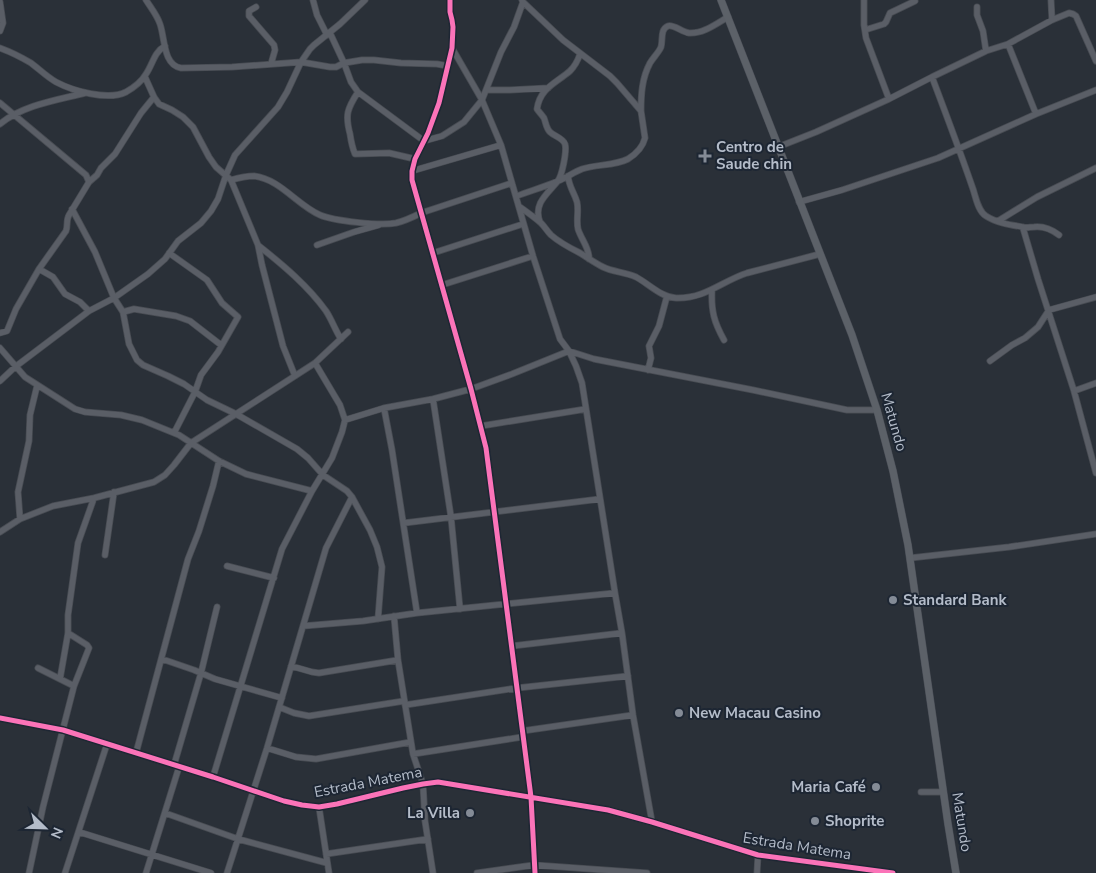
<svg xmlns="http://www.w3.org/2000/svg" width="1096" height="873" font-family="'Nunito Sans',sans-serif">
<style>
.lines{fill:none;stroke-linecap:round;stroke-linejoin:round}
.minor-casing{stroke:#484c53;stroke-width:7}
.major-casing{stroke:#484c55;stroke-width:8}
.minor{stroke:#5a5e66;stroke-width:5.5}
.major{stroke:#5c6168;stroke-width:7}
.cycleway-casing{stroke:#1d2633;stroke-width:8}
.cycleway{stroke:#fb73b8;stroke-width:5}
.poi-dot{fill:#848b96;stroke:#1d2633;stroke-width:2}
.labels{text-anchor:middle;stroke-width:4;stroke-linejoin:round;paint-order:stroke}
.poi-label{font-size:15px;font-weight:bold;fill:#b4bcc9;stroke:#1d2633;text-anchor:start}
.street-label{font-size:15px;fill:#b4bcc9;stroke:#1d2633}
</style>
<rect width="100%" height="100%" fill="#2a3038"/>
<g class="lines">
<g class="minor-casing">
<path id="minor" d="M146,0C151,8 157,15 160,24C165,38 163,65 181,68L232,67L301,62L330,67H336L344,63L362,60H374L401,63L437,64L448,66
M313,0L317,15L327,35
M450,0V12L452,20L453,27L452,48L439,103L428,133L415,159L412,171V180L471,389L486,448L531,797L535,873
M864,0V25L866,38L889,99
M1051,0L1052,20
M0,2L3,23L0,31
M256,7L249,11V16L274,45L275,50L271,64
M977,7V15L983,31L986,51
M865,30L884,24L886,22L890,13L915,1
M330,33L344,63L351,82L358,92L424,141L442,136L464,122L482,100L501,52L514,27L523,2
M1008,44L1036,114
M0,48C11,52 21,57 31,63C39,69 47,77 56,82C73,91 108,101 126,92C133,88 142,81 146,74C153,64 154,52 165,46
M452,48L482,100L501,145L533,256L560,339L569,351L576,366L582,383L615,593L622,633L633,715L652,822
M145,77L154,97L159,104L172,110L183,117L193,127L209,157L216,167L231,180L258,245L262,265L283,346L295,376
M932,77C946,114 960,151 973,189C976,198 978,211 986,216C997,223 1011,225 1023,227C1026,228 1030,227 1034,227C1043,226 1051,229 1059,235
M487,90H510L548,88
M358,92C347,109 345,115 350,134C351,141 352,147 355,154L389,153L415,159
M0,103L86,175L89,182
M641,111C641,94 642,78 650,63C653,58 659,52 661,47C663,40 660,29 668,26C673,24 682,32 689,33C703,34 716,24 728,17
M0,124C23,105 57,100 85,93
M778,147L816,132L889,99L932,77L986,51L1008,44L1052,20L1069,13L1073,14L1076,16L1096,61
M412,171L501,145
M568,176C569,187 574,192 577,202C579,211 576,220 578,229C581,239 590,249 589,259
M231,180C238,178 246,176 254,176C280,179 297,205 320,215C334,221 380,226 396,223C405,221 413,217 421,213L512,183
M517,196C530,191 544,187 558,181C566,178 574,172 582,169C597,164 614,166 628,159C636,154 643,146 645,138L641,111L617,83L610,76L563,40L523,2L522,0
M799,202L842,190L938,158L1036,114L1096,90
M520,207C527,212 534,217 541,223C545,227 547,231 551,235C560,243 570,248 580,253C588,258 595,263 603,267C613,272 625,272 636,277C649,284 661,297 676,298C705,299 722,281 747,273L820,254
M72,209L95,252L114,298L123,312L129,344L137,360L143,365L168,376L184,384L207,400L236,414L297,449L308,458L323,475L347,491L352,497L370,530L377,547L382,567L378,619
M998,221L1037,197L1096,168
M540,222C533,204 547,194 557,182C562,177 567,151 565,144C563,138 554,136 550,132C546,128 546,123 544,118C542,115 539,112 537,109C540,88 556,83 570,71C575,66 578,60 580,54
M1023,228L1038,279L1074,391L1096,473
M317,245L354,232L379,225
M259,246C283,265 308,286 326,311C332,320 335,330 341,339
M169,253L207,280L222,303L238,317L218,352L201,375L195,392L174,433
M433,253L523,224
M39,269L53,277L65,294L80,302L89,311
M442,285L533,256
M712,290C711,311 714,322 724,340
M123,312L134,309L176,316L190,321L221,345
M0,333L7,331L16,309L39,269L66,231C68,226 66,220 69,215L89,182L97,175L101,168L115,154L141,113L154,97
M0,348L25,377L75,409L85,412L121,415L142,420L179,435L219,461L246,474L312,491
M990,361L1012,345L1025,338L1038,327L1049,310L1096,297
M648,370L651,358L649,346L659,326L667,296
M0,381L15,367L89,311L114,298L148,274L165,259L178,241L201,223L211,211L218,199L226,175L235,155L278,107L287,92L301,62L310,49L314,45L340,24L365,0
M1074,391L1096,383
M433,399L451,517L460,609
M384,408L392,450L417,613
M345,420L384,408L433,399L471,389L512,374L569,351L594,359L753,390L847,410H877
M481,426L586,409
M20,519L18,492L29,441L30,415L37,386
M404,523L600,499
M0,532L20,519L53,506L94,498L154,482L165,475L174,465L191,443L315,363L348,332
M105,555L114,492
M910,558L1009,547L1096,534
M227,566L274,578
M394,616L398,660L413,754L423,784L425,821L433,873
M303,626L363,621L417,613L615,593
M512,646L622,633
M162,659L194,670L215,679L282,698
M291,666L312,672L319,673L398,660
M38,668L74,686
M60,679L68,633V615L78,543L94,498
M405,705L517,688L628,676
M279,707L294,713L309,716L404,701
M0,718L63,730L213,777L284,801L302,805L319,807L337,804L403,788L423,784L438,782L608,810L652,822L758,855L893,873
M522,731L633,715
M267,748L296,757L316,759L411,742
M136,753L188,559L199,531L213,486L219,461
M413,754L522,737
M174,765L201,673L217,607
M213,777L282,549L312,491L332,458L342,432L345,420L340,405L315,363
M921,792H943
M319,807L329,873
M165,813L238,839L327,863
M79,832L211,873
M326,854L428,839
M29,873L43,807L74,686L89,648L87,645L68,633
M65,873L107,744
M146,873L179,767
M227,873L267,748L326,548L352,497
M477,873L534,865L647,873
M757,873L758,855"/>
</g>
<g class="major-casing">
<path id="major" d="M721,0L852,335L877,410L893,471L908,545L948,824L956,873"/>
</g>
<use href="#minor" class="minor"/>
<use href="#major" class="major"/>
<g class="cycleway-casing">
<path id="cycleway" d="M450,0V12L452,20L453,27L452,48L439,103L428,133L415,159L412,171V180L471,389L486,448L531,797L535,873
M0,718L63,730L213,777L284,801L302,805L319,807L337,804L403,788L423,784L438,782L608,810L652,822L758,855L893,873"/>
</g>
<use href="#cycleway" class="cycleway"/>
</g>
<g class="poi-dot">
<path d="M702.5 148.5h5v5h5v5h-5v5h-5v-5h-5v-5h5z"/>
<circle cx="893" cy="600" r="5"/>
<circle cx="679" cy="713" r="5"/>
<circle cx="876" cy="787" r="5"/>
<circle cx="470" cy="813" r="5"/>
<circle cx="815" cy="821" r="5"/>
</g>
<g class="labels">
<g class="poi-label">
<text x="716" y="152">Centro de<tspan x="716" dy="17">Saude chin</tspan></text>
<text x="903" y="605">Standard Bank</text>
<text x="689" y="718">New Macau Casino</text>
<text x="866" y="792" text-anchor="end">Maria Café</text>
<text x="460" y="818" text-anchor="end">La Villa</text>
<text x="825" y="826">Shoprite</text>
</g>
<g class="street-label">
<text transform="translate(894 422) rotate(74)" y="5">Matundo</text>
<text transform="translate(368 782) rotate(-11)" y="5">Estrada Matema</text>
<text transform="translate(962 822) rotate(81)" y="5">Matundo</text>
<text transform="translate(797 846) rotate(9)" y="5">Estrada Matema</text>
</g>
</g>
<g transform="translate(45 828) rotate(113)" stroke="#1d2633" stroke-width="4" paint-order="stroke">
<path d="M0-4L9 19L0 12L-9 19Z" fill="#b4bcc9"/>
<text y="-8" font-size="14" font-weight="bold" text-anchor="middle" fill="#b4bcc9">N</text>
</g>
</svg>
